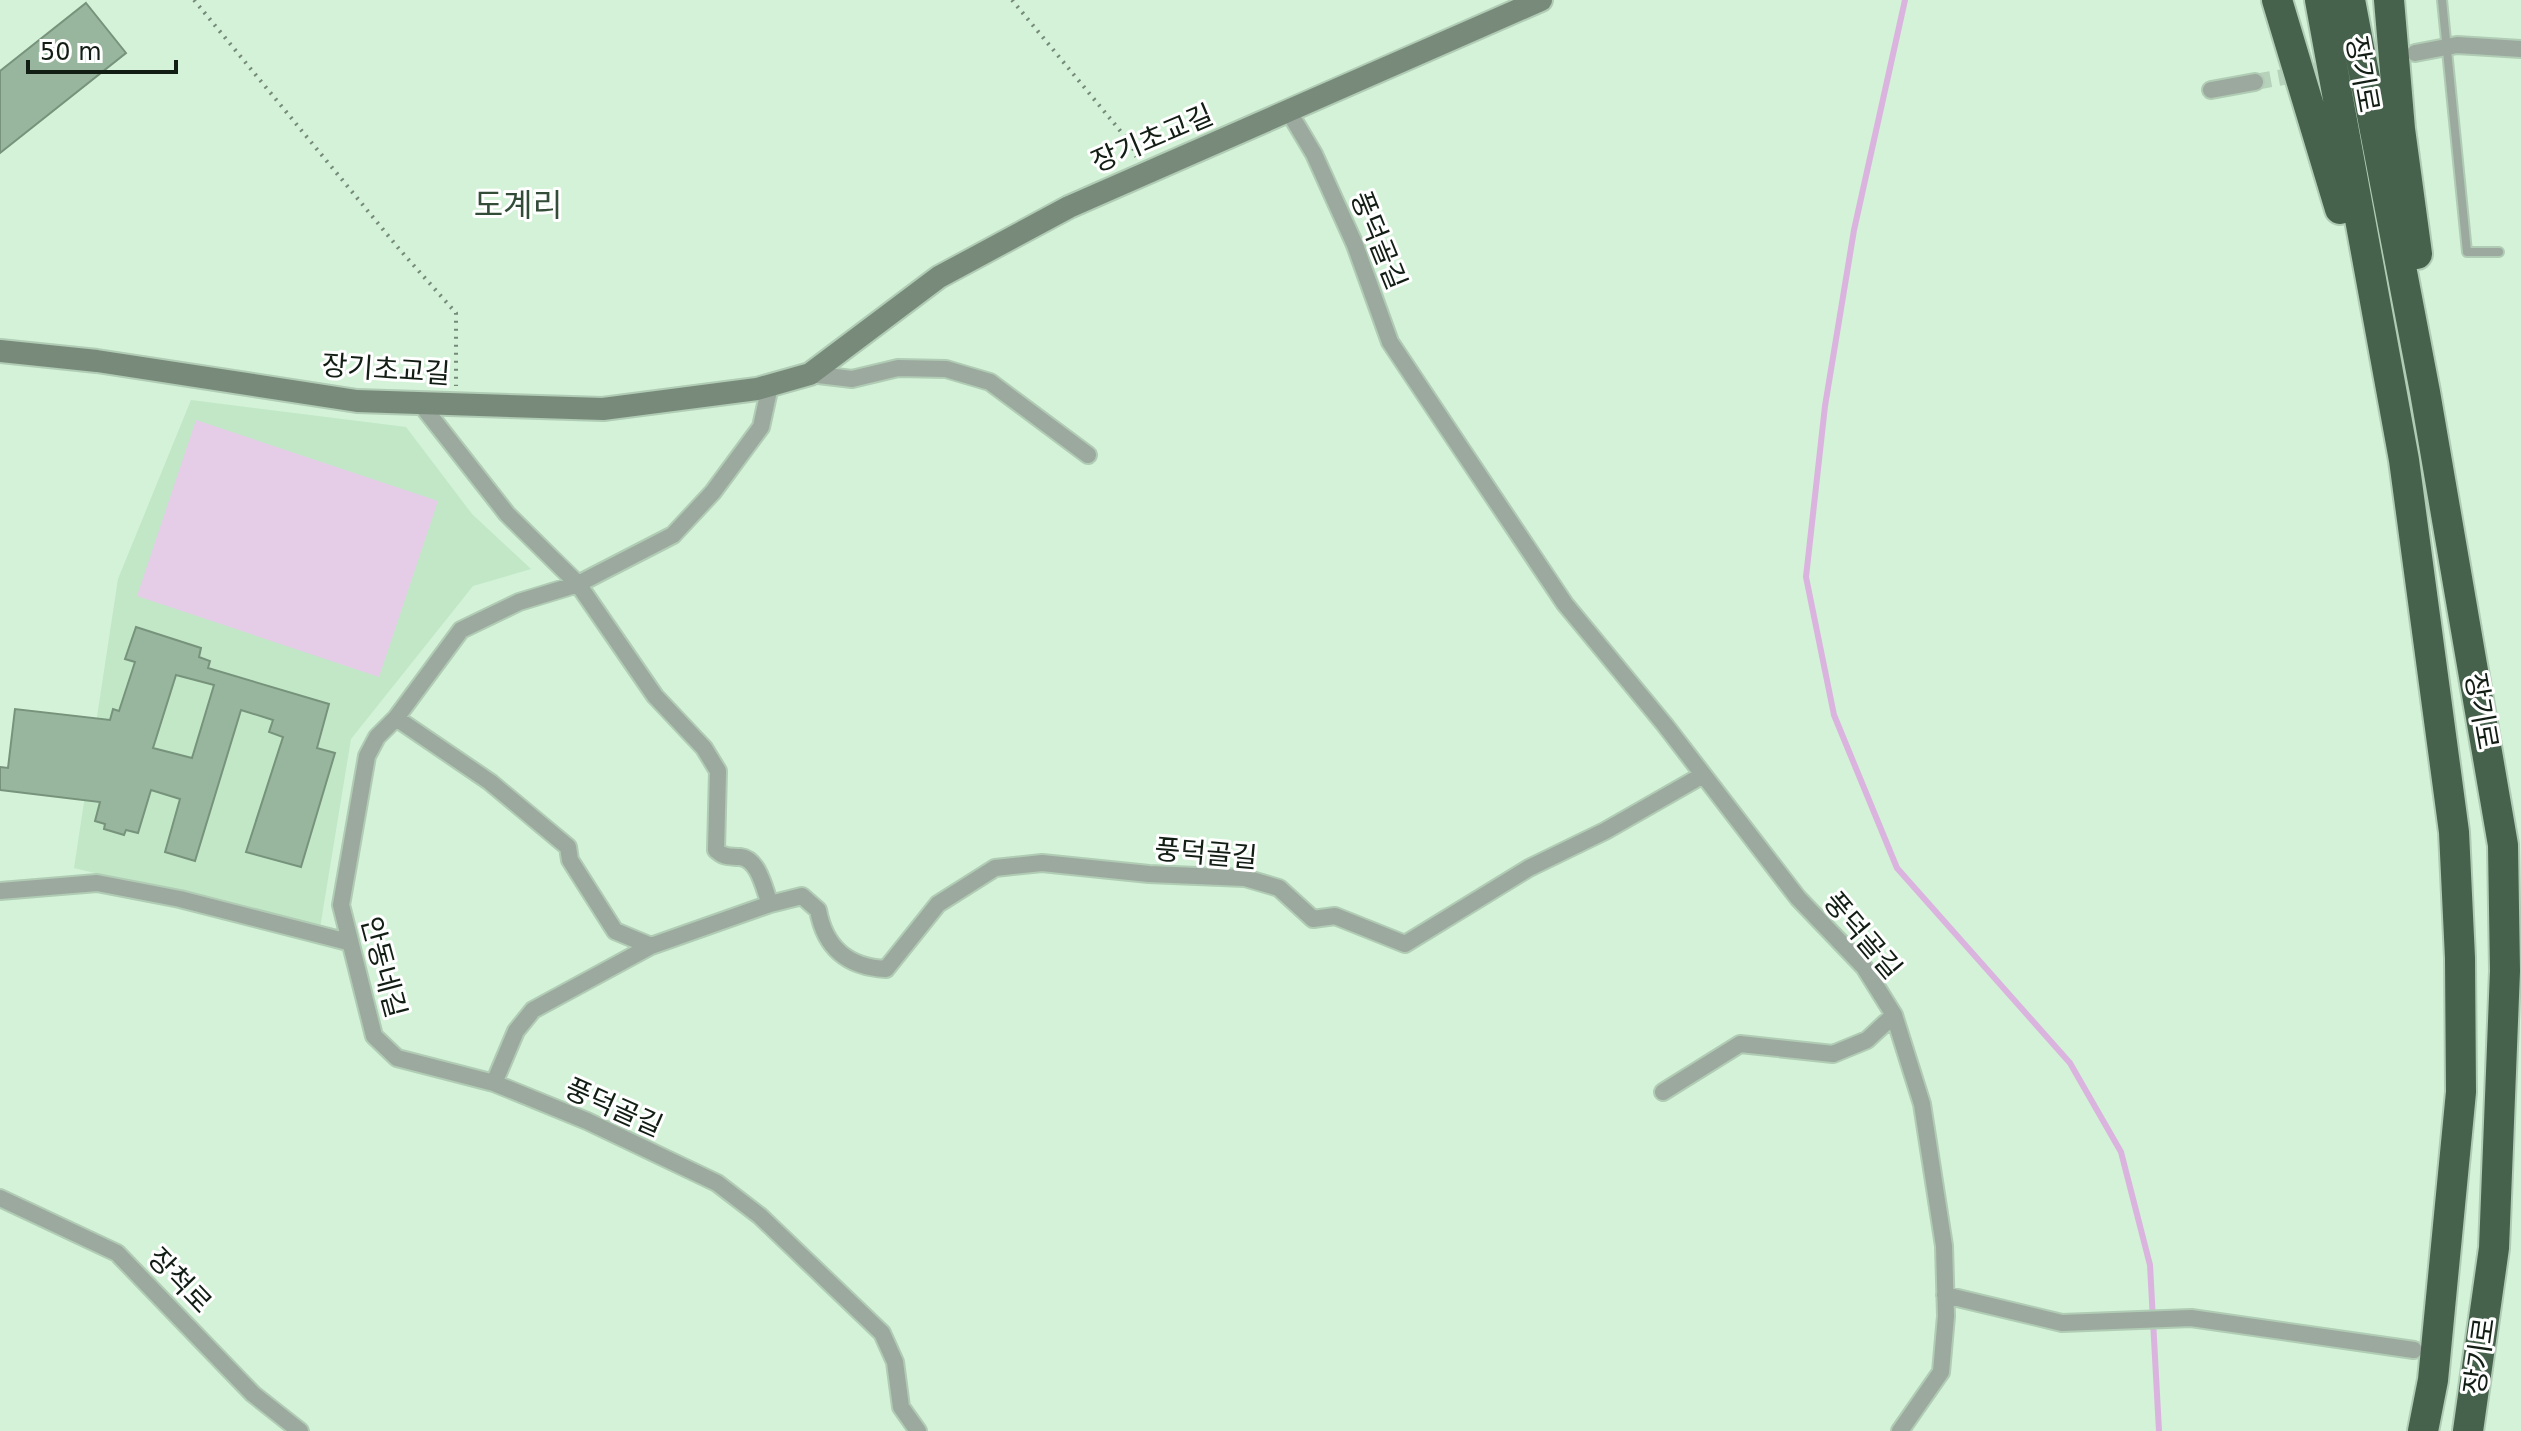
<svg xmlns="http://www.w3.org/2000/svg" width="2521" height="1431" font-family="'DejaVu Sans','Noto Sans KR',sans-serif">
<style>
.built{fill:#c1e7c7}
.green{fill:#e5cde8}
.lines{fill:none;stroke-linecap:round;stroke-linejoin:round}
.stream{stroke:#dab3de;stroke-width:6}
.building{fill:#98b69d;stroke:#77937b;stroke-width:2;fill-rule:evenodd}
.street-tunnel{stroke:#b6d2ba;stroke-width:16;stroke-dasharray:16 8;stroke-linecap:butt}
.lane-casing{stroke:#b0ccb4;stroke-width:12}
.street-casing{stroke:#b0ccb4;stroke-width:20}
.secondary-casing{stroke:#b0ccb4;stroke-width:26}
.highway-casing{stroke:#b0ccb4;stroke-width:34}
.path{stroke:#758a78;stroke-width:4;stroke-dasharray:2 6;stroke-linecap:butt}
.lane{stroke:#9ca99e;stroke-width:8}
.street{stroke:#9ca99e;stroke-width:16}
.secondary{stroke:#788b7b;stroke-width:22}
.highway{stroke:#47624c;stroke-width:30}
.labels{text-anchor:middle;stroke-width:6;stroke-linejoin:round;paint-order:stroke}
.street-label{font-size:28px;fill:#121d14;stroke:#fff}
.quarter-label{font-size:32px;fill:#324c37;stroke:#fff}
</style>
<rect width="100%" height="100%" fill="#d3f2d7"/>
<path class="built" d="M191,400L406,427L472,514L531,569L473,586L351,739L320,928L74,868L118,579Z"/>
<path class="green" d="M196,420L438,501L379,677L137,596Z"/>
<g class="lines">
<path class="stream" d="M1905,0L1854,230L1825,406L1806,577L1834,715L1897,868L2070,1063L2121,1152L2150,1265L2159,1431"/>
</g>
<path class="building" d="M86,3L126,53L0,153V71Z
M136,627L201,648L199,657L210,661L208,668L329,704L317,748L335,753L301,867L246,852L283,737L269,732L273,720L241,710L195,861L165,852L180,799L151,790L138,833L126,830L124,835L104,829L105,824L95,821L100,802L0,790V767L8,768L15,709L110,720L113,709L119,711L135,662L125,659ZM176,675L214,685L192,758L153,748Z"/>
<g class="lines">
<path class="street-tunnel" d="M2255,82L2339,67"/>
<g class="lane-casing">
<path id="lane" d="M2442,0L2467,252H2499"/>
</g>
<g class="street-casing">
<path id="street" d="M2415,53L2457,45L2521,49
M2211,90L2255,82
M1289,112L1314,154L1355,245L1390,342L1466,456L1565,604L1665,725L1798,898L1864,967L1894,1015L1922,1104L1944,1246L1946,1316L1941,1372L1900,1431
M810,374L852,379L898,368L946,369L990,382L1088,455
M396,718L490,782L568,847L570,860L615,931L651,946L533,1010L516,1031L494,1083L397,1058L374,1036L341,905L367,756L377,737L396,718L461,630L519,602L578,584L507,514L420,403
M0,891L97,883L180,899L348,942
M770,904L802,896L818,910C825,948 848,967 886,969L938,904L995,868L1042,863L1149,874L1245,878L1279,888L1313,919L1335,916L1405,944L1529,868L1605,831L1703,775
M651,946L770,904C764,889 759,859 740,857C729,856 725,858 716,850L718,771L704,748L655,696L578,584L673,535L713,492L761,427L770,386
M494,1083L587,1121L717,1183L760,1216L882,1333L895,1362L901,1407L918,1431
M1663,1092L1740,1044L1833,1054L1867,1040L1894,1015
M0,1198L117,1253L253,1394L300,1431
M1945,1295L2062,1323L2191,1318L2414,1350"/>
</g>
<g class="secondary-casing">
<path id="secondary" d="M0,351L97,361L357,401L603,409L757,389L810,374L939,277L1069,207L1541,0"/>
</g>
<g class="highway-casing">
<path id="highway" d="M2277,0L2340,209
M2320,0L2404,460L2454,832L2460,958L2461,1092L2433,1380L2423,1431
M2350,0L2425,392L2503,845L2505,971L2494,1248L2468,1431
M2389,0L2400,129L2417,254"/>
</g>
<path class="path" d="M194,0L400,250L456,313V386
M1012,0L1132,145L1136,157"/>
<use href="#lane" class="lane"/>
<use href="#street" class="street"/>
<use href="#secondary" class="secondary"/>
<use href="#highway" class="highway"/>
</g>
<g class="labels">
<g class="street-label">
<text transform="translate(2363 74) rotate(80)" y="10">장기로</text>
<text transform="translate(1152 138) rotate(-23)" y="10">장기초교길</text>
<text transform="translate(1379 240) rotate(68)" y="10">풍덕골길</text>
<text transform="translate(386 369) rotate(4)" y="10">장기초교길</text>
<text transform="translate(2482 711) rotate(80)" y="10">장기로</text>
<text transform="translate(1206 853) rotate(5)" y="10">풍덕골길</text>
<text transform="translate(1863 935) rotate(50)" y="10">풍덕골길</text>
<text transform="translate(384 967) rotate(75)" y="10">안동네길</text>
<text transform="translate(614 1107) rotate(24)" y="10">풍덕골길</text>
<text transform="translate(180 1280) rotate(46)" y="10">장척로</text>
<text transform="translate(2479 1356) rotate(-82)" y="10">장기로</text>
</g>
<g class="quarter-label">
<text x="518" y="216">도계리</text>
</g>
</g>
<path d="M28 60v12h148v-12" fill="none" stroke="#121d14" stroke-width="4"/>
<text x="40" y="60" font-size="24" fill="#121d14" stroke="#ffffff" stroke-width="6" paint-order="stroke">50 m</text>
</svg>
